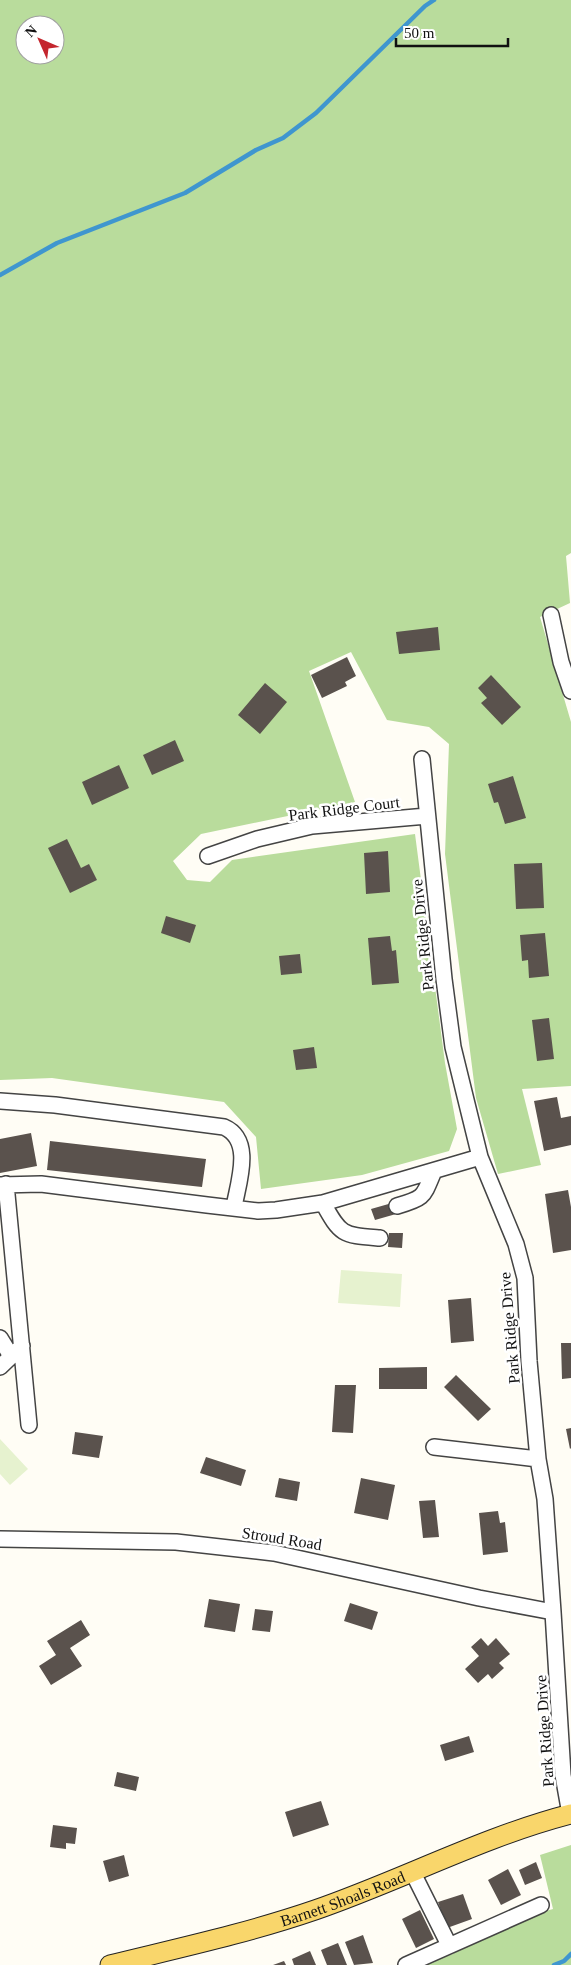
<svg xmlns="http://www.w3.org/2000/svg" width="571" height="1965" font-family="Georgia,serif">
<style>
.forest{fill:#b9dc9c;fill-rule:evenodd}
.pitch{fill:#e6f2cf}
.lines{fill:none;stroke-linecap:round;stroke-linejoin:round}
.stream{stroke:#3f96cf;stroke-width:4.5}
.building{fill:#5a524d}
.minor-casing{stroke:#444;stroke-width:18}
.major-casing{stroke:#222;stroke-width:21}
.minor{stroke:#fff;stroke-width:15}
.major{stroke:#f9d66b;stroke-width:19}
.labels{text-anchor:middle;stroke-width:5;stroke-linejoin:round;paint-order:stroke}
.street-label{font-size:16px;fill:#111;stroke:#fff}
</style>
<rect width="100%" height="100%" fill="#fffdf5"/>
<path class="forest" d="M0,0H571V553L566,556L570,603L540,617L571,722V1086L522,1089L541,1165L498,1174L476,1098L445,854L449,744L429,727L387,720L351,652L309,671L355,802L201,834L173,861L187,880L210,882L232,860L415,834L445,1063L457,1129L449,1151L362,1175L261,1189L256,1137L224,1102L52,1078L0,1080ZM25,25H55V55H25Z
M571,1845V1965H421L453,1954L467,1943L524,1917L553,1909L540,1855Z"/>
<path class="pitch" d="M341,1270L402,1274L400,1307L338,1303Z
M0,1439L28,1469L10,1485L0,1474Z"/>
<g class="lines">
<path class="stream" d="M0,275L57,243L185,193L256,150L283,138L316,113L425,6L434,0
M554,1965L564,1961L571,1954"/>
</g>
<path class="building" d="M438,627L440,650L399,654L396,632Z
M347,657L356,676L345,682L347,686L322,698L311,675Z
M491,675L521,707L502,725L481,703L487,698L478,688Z
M265,683L287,702L260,734L238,715Z
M175,740L184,761L152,775L143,755Z
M119,765L129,788L92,805L82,782Z
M513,776L526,818L505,824L498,802L494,803L488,784Z
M67,839L81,868L89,864L97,880L70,893L48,848Z
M388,851L390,892L366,894L364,853Z
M542,863L544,908L516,909L514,864Z
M166,916L196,925L190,943L161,933Z
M545,933L549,976L529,978L528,960L522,961L520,935Z
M390,936L392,951L396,950L399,983L372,985L368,938Z
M300,954L302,973L281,975L279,956Z
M549,1018L554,1059L537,1061L532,1020Z
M314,1047L317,1068L296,1070L293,1050Z
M557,1097L561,1118L571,1116V1145L544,1151L534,1101Z
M31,1133L37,1166L0,1173V1139Z
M50,1141L206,1159L202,1187L47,1170Z
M568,1190L571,1207V1250L553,1253L545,1194Z
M392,1203L396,1214L375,1220L371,1209Z
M389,1233H403L402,1248L388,1247Z
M471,1298L474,1341L451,1343L448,1300Z
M561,1343H571V1378L562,1379Z
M427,1367V1389H379V1368Z
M456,1375L491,1409L478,1421L444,1387Z
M335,1385H356L353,1433L332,1432Z
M571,1428V1448L570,1449L566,1429Z
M75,1432L103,1436L99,1458L72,1454Z
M206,1457L246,1470L241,1486L200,1473Z
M279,1478L300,1482L297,1501L275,1497Z
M361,1478L395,1485L388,1520L354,1513Z
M435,1500L439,1537L423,1538L419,1501Z
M498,1511L500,1523L505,1522L508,1552L483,1555L479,1513Z
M209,1599L240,1604L235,1632L204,1627Z
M350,1603L378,1612L372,1630L344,1621Z
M255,1609L273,1611L270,1632L252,1630Z
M81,1620L90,1635L70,1648L82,1666L51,1685L39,1666L56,1655L47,1641Z
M481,1638L488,1646L496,1638L510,1654L499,1663L504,1668L492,1679L488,1674L478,1683L465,1669L479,1656L471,1647Z
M469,1736L474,1752L445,1761L440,1745Z
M117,1772L139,1777L136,1791L114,1786Z
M321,1801L329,1825L293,1837L285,1812Z
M53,1825L77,1828L75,1844L66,1843V1849L50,1847Z
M124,1855L129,1876L109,1882L103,1861Z
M536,1862L542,1878L525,1885L519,1870Z
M508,1869L521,1895L501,1905L488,1880Z
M463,1894L472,1919L447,1928L438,1902Z
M420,1910L434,1939L416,1948L402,1919Z
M363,1935L373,1963L354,1965L345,1942Z
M338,1943L347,1965H327L321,1950Z
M310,1951L316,1965H294L292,1959Z
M284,1961L286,1965H273Z"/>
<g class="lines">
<g class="minor-casing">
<path id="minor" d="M551,615L561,662L571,691
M422,759L444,979L453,1047L480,1157L516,1244L525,1278L529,1361L538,1459L545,1499L553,1612L563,1775L570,1814
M208,856L257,839L312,826L427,816
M0,1101L55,1105L224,1127C254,1140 238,1183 234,1207
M6,1184L29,1425
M0,1185L41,1184L207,1205L258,1211L276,1210L323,1203L480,1157
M323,1203C341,1236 343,1235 380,1238
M397,1206C425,1198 423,1197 434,1171
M0,1338L11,1356
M0,1367L22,1346
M434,1447L538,1459
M0,1539L176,1542L274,1553L479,1598L553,1612
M412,1871L449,1945
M406,1965L541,1905"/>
</g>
<g class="major-casing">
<g id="major">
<path id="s1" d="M110,1965C179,1948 248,1933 315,1910C402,1880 482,1837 571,1814"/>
</g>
</g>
<use href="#minor" class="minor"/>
<use href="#major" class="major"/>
</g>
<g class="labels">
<g class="street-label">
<text transform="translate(344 808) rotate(-7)" y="6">Park Ridge Court</text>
<text transform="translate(422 935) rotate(-96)" y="6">Park Ridge Drive</text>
<text transform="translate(509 1328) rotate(-95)" y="6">Park Ridge Drive</text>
<text transform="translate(282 1538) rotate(9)" y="6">Stroud Road</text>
<text transform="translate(544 1731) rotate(-94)" y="6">Park Ridge Drive</text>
<text dy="6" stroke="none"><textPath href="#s1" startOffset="242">Barnett Shoals Road</textPath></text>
</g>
</g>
<g transform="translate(40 40) rotate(315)"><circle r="24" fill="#ffffff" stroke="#a0a0a0"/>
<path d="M0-4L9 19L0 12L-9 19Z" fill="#c4262e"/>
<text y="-8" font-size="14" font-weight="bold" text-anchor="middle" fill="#111111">N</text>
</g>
<path d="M396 38v8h112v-8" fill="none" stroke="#111111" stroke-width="2.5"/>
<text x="404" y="38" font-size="15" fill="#111111" stroke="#ffffff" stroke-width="4" paint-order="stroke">50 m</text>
</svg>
